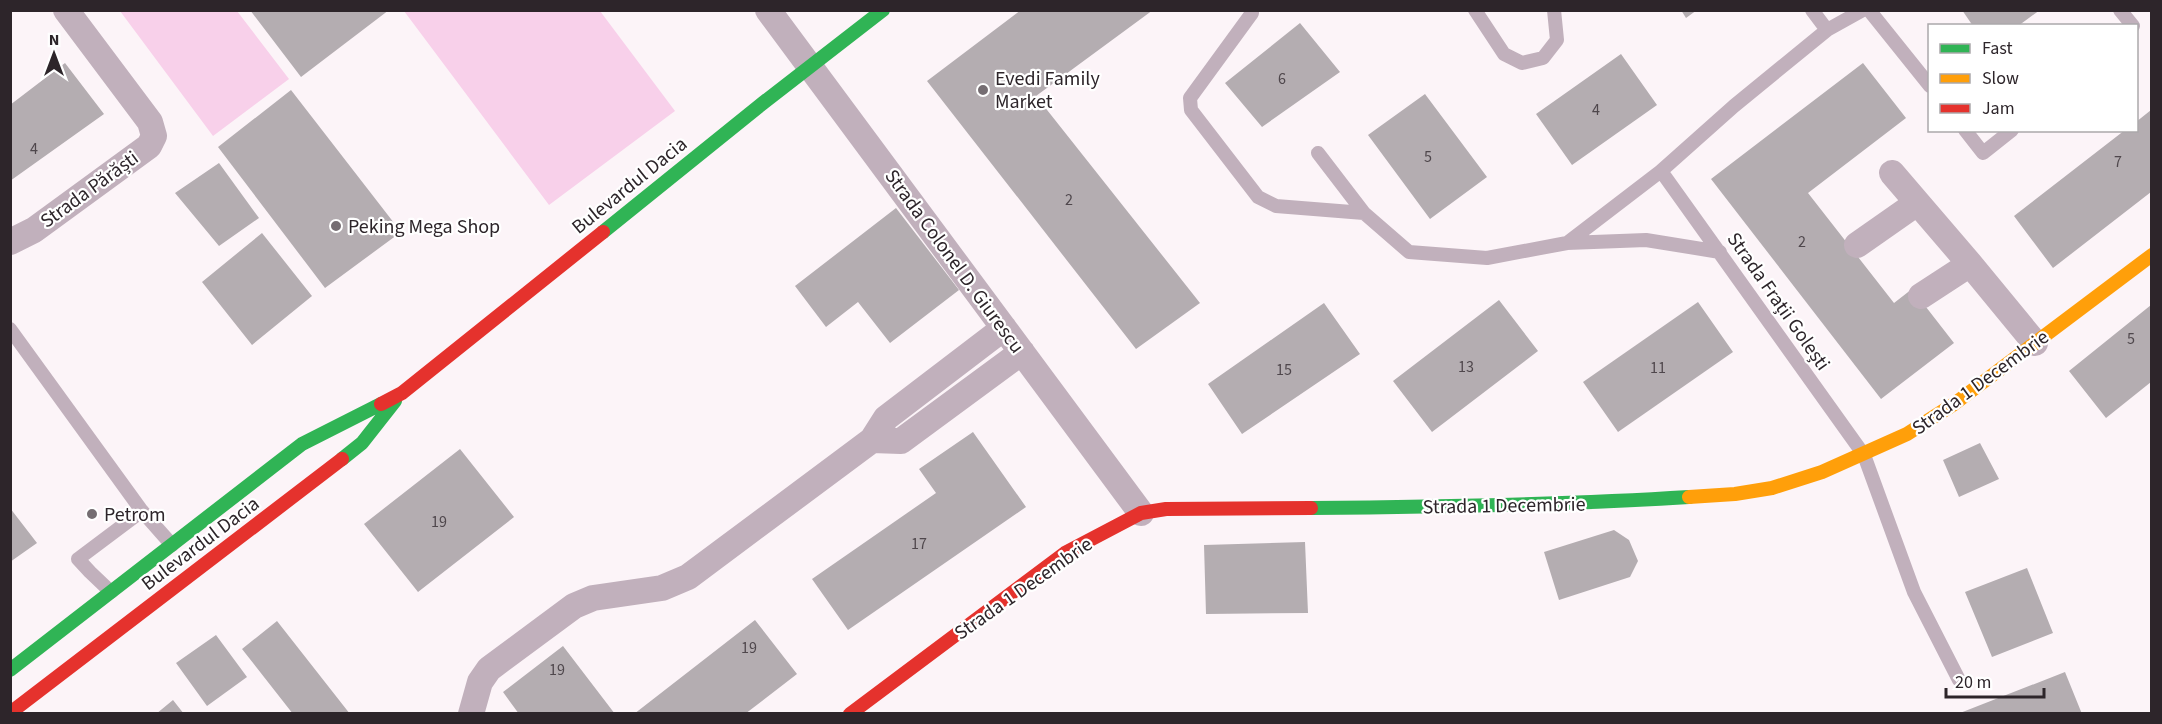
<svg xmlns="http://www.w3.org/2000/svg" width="2162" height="724" font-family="'Source Sans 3',sans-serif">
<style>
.green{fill:#f8d0ea}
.building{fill:#b4adb1}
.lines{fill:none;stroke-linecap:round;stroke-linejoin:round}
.lane{stroke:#c1b0bc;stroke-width:14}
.street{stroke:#c1b0bc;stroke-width:26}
.fast{stroke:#30b455;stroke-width:14}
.slow{stroke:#ff9f0a;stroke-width:14}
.jam{stroke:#e5322d;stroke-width:14}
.poi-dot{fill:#756d72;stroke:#fff;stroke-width:2}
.labels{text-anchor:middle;stroke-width:4.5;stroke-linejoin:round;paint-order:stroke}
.number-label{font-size:16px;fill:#4f474c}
.poi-label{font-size:20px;fill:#2d252a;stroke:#fff;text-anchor:start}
.street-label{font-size:20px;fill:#2d252a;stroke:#fff}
</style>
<rect width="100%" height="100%" fill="#fcf4f8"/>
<path class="green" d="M120,11H237L289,79L213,136Z
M404,11H600L675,111L549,205Z"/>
<path class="building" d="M250,10H389L301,77Z
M1021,10H1153L1036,96L1200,303L1136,349L927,81Z
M1681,10H1697L1686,18Z
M1962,10H2040L2018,26H1973Z
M1300,23L1340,72L1262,127L1225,83Z
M1621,54L1657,105L1572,165L1536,114Z
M65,63L104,114L10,181V105Z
M1863,63L1906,118L1808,193L1894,303L1912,289L1954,343L1881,399L1711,179Z
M291,90L401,232L325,288L218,147Z
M1425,94L1487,177L1430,219L1368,135Z
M2151,110V192L2053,268L2014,216L2125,130H2136V122Z
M219,163L259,218L219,246L175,193Z
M896,208L959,290L890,343L858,302L826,327L795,286Z
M262,233L312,296L252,345L202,282Z
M1499,300L1538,351L1432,432L1393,381Z
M1698,302L1733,352L1618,432L1583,382Z
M1324,303L1360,354L1242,434L1208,384Z
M2151,305V382L2106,418L2069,371Z
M973,432L1026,507L848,630L812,579L936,493L919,469Z
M1980,443L1999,479L1959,497L1943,460Z
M460,449L514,517L418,592L364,524Z
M10,508L37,543L10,562Z
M1614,530L1629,540L1638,561L1630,577L1559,600L1544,552Z
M1305,542L1308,613L1206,614L1204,545Z
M2027,568L2053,633L1992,657L1965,592Z
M755,620L797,674L745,714H634Z
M277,621L350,714H293L242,649Z
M216,635L247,677L207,706L176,663Z
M563,646L615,714H519L503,692Z
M2065,672L2082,714H1960V713Z
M173,700L184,714H156Z"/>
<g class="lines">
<path class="lane" d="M1475,10L1504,54L1522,63L1543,58L1557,40L1554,10
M1869,10L1930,86
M2120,10L2133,26
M1252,13L1190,98L1191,110L1258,197L1276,206L1364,213
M1827,30L1863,10
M1965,130L1983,153L2012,130
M1318,153L1364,213L1409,252L1487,258L1567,243L1661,171L1864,455L1914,592L1959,680
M1661,171L1734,106L1827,30L1812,10
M1567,243L1646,240L1720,252
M10,329L142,511L172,545
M111,592L90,572L78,559L142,511"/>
<path class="street" d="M768,10L1141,513
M1892,173L1970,264L2035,343
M10,242L34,230L149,146L154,136L150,122L66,10
M1857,245L1917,203
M1921,296L1970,264
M872,440L901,441L1022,352
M471,714L480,682L489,669L574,606L593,598L662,588L688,577L872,440L886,418L1004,328"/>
<path class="fast" d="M603,232L763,103L883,10
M342,459L362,443L395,401
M1311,508C1437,507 1563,505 1689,497
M10,670L302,444L381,404"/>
<path class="slow" d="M1689,497L1735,494L1772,488L1822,472L1907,434L1954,404L2152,255"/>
<path class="jam" d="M381,404L402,393L603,232
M10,713L342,459
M850,714L1065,553L1141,513L1166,509L1311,508"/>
</g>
<g class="poi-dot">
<circle cx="983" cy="90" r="6"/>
<circle cx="336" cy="226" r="6"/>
<circle cx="92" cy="514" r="6"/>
</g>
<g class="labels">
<g class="number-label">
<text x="1282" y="84">6</text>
<text x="1596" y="115">4</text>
<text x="34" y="154">4</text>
<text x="1428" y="162">5</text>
<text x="2118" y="167">7</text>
<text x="1069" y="205">2</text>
<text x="1802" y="247">2</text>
<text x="2131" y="344">5</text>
<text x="1466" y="372">13</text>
<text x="1658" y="373">11</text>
<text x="1284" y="375">15</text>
<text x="439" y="527">19</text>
<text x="919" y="549">17</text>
<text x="749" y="653">19</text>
<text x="557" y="675">19</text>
</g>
<g class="poi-label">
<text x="995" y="85">Evedi Family<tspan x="995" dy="23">Market</tspan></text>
<text x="348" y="233">Peking Mega Shop</text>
<text x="104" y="521">Petrom</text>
</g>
<g class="street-label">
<text transform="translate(629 185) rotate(-39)" y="7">Bulevardul Dacia</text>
<text transform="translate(89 189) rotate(-36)" y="7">Strada Părăști</text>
<text transform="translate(955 261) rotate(54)" y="7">Strada Colonel D. Giurescu</text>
<text transform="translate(1779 301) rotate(55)" y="7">Strada Frații Golești</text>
<text transform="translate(1980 382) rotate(-36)" y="7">Strada 1 Decembrie</text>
<text transform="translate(1504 505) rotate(-1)" y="7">Strada 1 Decembrie</text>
<text transform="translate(200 543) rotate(-37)" y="7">Bulevardul Dacia</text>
<text transform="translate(1023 588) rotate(-35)" y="7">Strada 1 Decembrie</text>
</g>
</g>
<rect width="2162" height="724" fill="none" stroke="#2d252a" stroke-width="24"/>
<rect x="1928" y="24" width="210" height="108" fill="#ffffff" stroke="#aba8aa" stroke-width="1.5"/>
<rect x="1940" y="44" width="30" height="9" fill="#30b455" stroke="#aba8aa" stroke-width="1.5"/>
<text x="1982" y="54" font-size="18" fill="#2d252a">Fast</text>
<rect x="1940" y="74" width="30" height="9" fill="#ff9f0a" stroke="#aba8aa" stroke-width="1.5"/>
<text x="1982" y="84" font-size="18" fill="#2d252a">Slow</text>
<rect x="1940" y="104" width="30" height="9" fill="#e5322d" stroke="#aba8aa" stroke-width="1.5"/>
<text x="1982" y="114" font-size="18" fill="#2d252a">Jam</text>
<g transform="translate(54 54)" stroke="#ffffff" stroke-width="4.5" paint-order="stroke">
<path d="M0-4.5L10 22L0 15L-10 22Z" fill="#2d252a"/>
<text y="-9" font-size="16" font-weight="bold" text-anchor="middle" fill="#2d252a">N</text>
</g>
<path d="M1946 688v9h98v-9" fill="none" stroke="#2d252a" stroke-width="3"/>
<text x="1955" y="688" font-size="18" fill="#2d252a" stroke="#ffffff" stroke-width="4.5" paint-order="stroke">20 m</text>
</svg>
